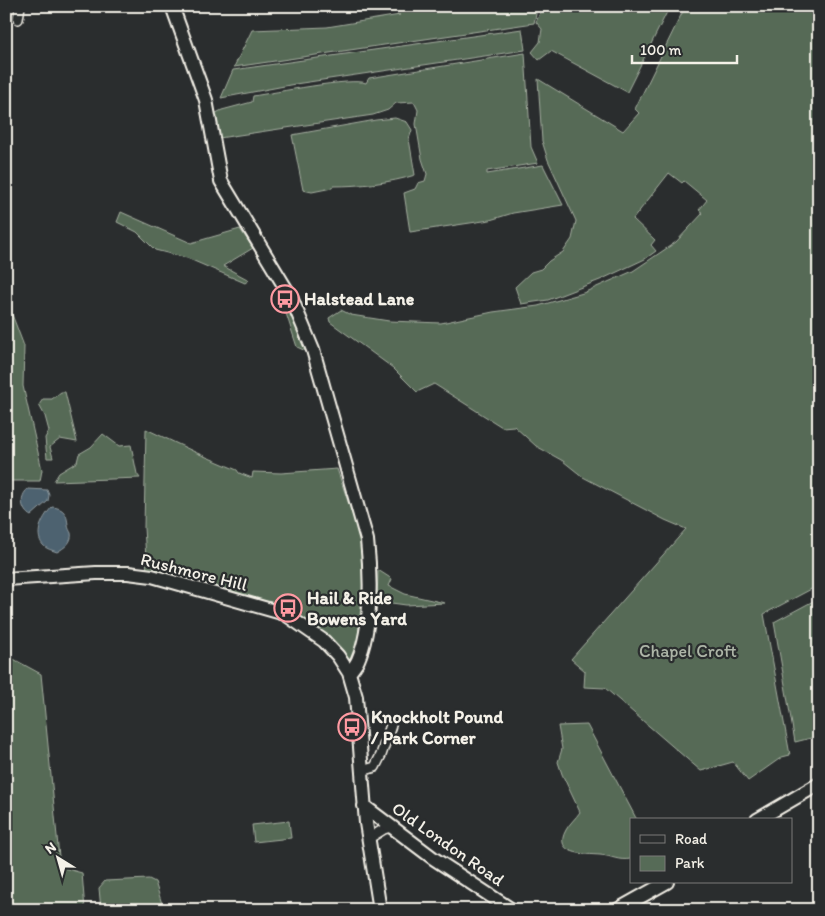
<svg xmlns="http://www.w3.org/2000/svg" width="825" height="916" font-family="Itim,sans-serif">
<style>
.green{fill:#566b57;stroke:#a5aea0}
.water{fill:#4d6270;stroke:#909ba0}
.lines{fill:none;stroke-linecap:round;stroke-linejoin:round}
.street-casing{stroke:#f4f1e8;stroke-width:12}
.secondary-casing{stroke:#f4f1e8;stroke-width:16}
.street{stroke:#2a2d2e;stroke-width:9}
.secondary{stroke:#2a2d2e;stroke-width:12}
.labels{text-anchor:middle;stroke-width:4.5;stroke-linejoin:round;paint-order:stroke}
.poi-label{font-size:18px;font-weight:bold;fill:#f4f1e8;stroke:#2a2d2e;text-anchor:start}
.street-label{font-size:18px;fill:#f4f1e8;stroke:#2a2d2e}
.park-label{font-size:18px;fill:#adb5a7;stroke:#2a2d2e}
</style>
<rect width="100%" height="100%" fill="#2a2d2e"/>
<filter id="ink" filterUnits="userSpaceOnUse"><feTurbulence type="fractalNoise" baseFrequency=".02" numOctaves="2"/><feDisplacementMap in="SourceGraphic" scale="10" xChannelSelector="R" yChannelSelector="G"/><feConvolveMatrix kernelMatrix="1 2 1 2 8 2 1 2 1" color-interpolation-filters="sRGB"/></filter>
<g filter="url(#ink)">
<path class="green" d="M378,6H535L536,14L534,23L234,67L252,30L327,27L400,15L393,11L376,14Z
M543,6H670L627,92L551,51L539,60L532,52L540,42L542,29L536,22Z
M691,6H819V585L764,614L790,755L782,757L748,781L733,762L701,771L605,688L584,687L585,671L571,659L686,529L665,520L583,477L563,461L536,446L514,426L502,427L434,384L417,392L393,368L330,322L329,318L341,310L351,315L389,321L441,323L493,312L538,306L583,293L633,271L676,242L703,213L699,210L707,200L684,181L682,183L669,173L633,219L655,240L651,245L656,251L645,259L600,280L548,300L521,304L515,287L531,272L541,269L549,261L563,252L572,239L576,221L548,160L542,141L538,79L623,131L639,113L635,109L684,9H689Z
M522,29L525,50L295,84L221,98L233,70Z
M525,53L531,147L538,163L487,171V174L543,165L563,205L513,213L490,220L410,232L404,193L415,189L418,183L425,181L427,174L422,159L416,124L418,110L414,102L396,103L388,110L373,115L219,138L214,114L222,110L252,102L253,96C273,93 352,77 366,83L369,78Z
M395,118L407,122L412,130L409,139L415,175C390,183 360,186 333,186L332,188L312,192L303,190L292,135L376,120Z
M121,212L191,243L240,229L253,248L223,266L249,280L245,283L187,258L155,250L137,232L117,222Z
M6,287L8,304L24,346L23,386L42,470L40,481H6Z
M282,301H290L308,352L297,347Z
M61,392H65L77,442L60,439L50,447L53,458H47L45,438L49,431L45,416L39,405L43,399H52Z
M146,429L197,453L237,470L239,473L252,478L253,472L281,473L337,469L361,540L365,564L357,647L352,658L347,663L286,606L147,573L144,528Z
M103,434L119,446L131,445L137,474L140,478L54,481L59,473L77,462L79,454L91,447Z
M378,570L392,579L389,586L405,594L445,603L406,605L377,601Z
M819,598V747H818L815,737L795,742L774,622Z
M6,655L41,674L60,867L82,873L85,910H6Z
M587,725L637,820H631V859C617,861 613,856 600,855C586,854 552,855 566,830C569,824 576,818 580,812L562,774L558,762L562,749L558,726Z
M289,821L291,838L254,842L252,825Z
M149,879L155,882L164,910H101L99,888L105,881Z"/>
<path class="water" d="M28,489L47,490L49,495L48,501L31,516C21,511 19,496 28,489Z
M52,507C64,508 67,514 68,525C68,528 70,531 71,533C73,542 64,548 57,552C52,550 46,549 43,545C33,533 44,516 52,507Z"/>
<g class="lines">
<g class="street-casing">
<path id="street" d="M18,19L20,6
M362,771L375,767L381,755L391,725
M368,839L384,829L391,827"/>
</g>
<g class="secondary-casing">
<path id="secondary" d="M172,6L206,100L221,181L291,297L313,350L367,540C371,575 372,628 358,660C356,665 352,669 349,673
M6,579L96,573H128L152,576L285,614L324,641L338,656L349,673L356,697L366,823L380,910
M364,806L433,858L512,910
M757,820L819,784
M617,910L667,882"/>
</g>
<use href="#street" class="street"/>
<use href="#secondary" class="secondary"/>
</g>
</g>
<defs>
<g id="bus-ring" transform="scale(1.4375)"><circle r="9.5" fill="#2a2d2e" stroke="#ff9aa2" stroke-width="1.5"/><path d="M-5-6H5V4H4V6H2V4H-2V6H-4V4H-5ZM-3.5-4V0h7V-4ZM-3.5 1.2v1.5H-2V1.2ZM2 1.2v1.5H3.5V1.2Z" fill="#ff9aa2"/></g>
</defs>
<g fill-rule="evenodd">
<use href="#bus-ring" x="285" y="299"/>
<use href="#bus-ring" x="288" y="608"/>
<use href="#bus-ring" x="352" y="727"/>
</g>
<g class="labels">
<g class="poi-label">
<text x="304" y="305">Halstead Lane</text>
<text x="307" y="604">Hail &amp; Ride<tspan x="307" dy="21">Bowens Yard</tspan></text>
<text x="371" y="723">Knockholt Pound<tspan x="371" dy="21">/ Park Corner</tspan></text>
</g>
<g class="street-label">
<text transform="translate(194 572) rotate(14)" y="6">Rushmore Hill</text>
<text transform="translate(448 844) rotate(35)" y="6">Old London Road</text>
</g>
<g class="park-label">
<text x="688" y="657">Chapel Croft</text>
</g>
</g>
<rect width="825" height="916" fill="none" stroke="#2a2d2e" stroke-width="25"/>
<rect x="12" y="12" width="800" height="891" fill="none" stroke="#f4f1e8" stroke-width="2" filter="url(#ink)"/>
<rect x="630" y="818" width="162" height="65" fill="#2a2d2e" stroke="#7b7b78"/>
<rect x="640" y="835" width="25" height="8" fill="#2a2d2e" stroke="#7b7b78"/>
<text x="675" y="844" font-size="15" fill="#f4f1e8">Road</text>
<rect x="640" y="856" width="25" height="15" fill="#566b57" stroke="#7b7b78"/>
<text x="675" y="868" font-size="15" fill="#f4f1e8">Park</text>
<g transform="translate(58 858) rotate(323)" stroke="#2a2d2e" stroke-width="4" paint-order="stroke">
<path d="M0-4L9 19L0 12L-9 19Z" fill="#f4f1e8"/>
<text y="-8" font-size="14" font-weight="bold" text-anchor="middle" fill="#f4f1e8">N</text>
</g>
<path d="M632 55v8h105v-8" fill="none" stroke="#f4f1e8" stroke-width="2.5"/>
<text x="640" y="55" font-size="15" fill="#f4f1e8" stroke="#2a2d2e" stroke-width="4" paint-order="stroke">100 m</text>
</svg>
